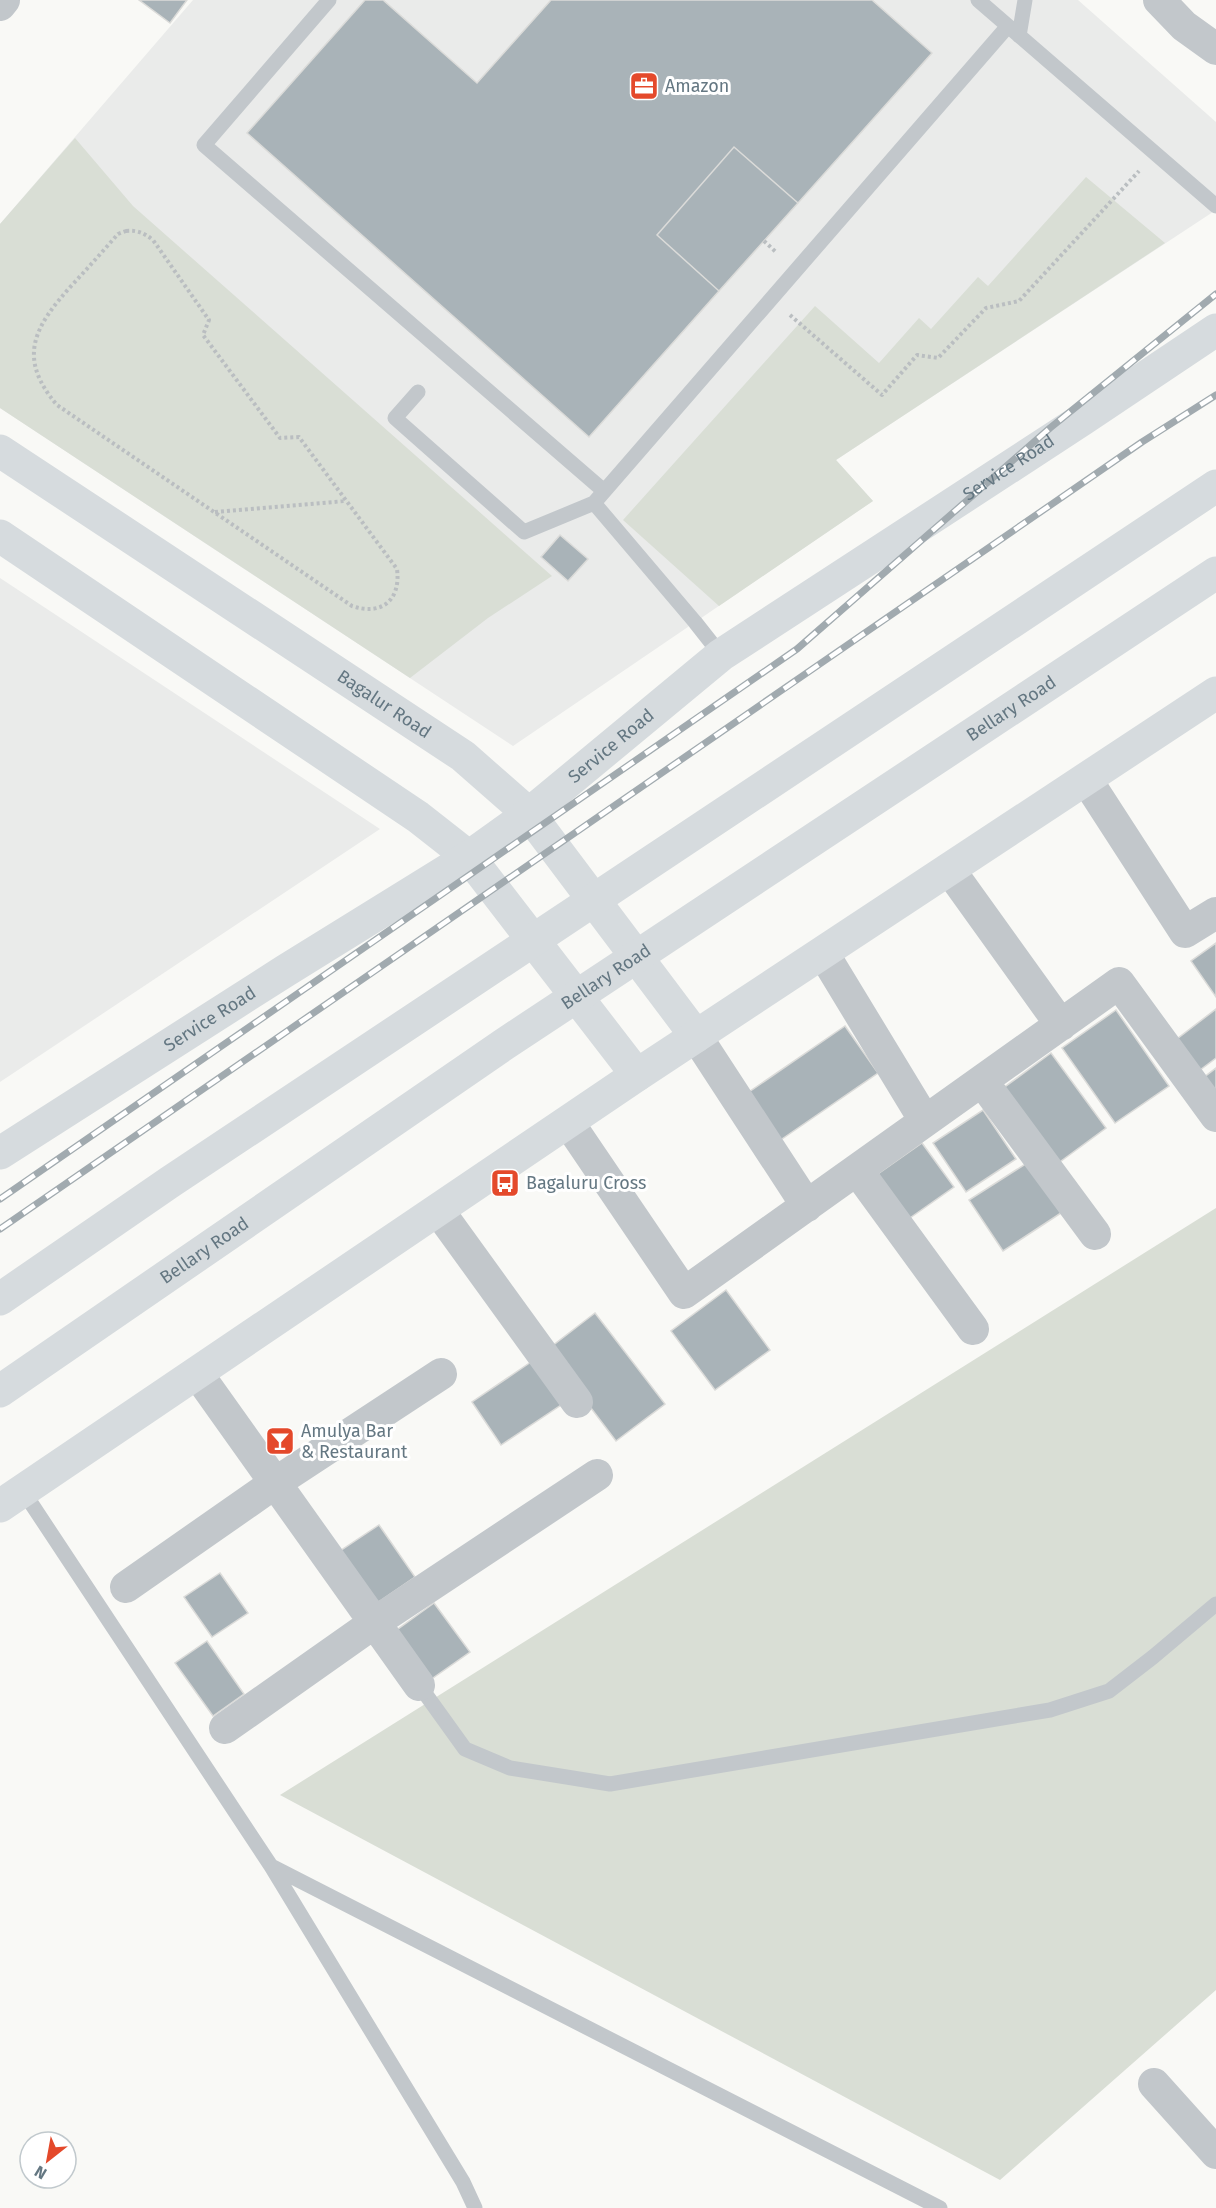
<svg xmlns="http://www.w3.org/2000/svg" width="1216" height="2208" font-family="'Fira Sans',sans-serif">
<style>
.built{fill:#eaebea}
.green{fill:#d9ded5}
.building{fill:#a9b3b8;stroke:#dbdbd9;stroke-width:1.5}
.lines{fill:none;stroke-linecap:round;stroke-linejoin:round}
.path{stroke:#babec1;stroke-width:4;stroke-dasharray:3 3;stroke-linecap:butt}
.lane{stroke:#c2c7cb;stroke-width:15}
.street{stroke:#c2c7cb;stroke-width:32}
.secondary{stroke:#d6dbde;stroke-width:33}
.highway{stroke:#d6dbde;stroke-width:33}
.rail-casing{stroke:#a1aaaf;stroke-width:7}
.rail{stroke:#fff;stroke-width:4.5;stroke-dasharray:14;stroke-linecap:butt}
.labels{text-anchor:middle;stroke-width:6;stroke-linejoin:round;paint-order:stroke}
.poi-label{font-size:18px;fill:#647782;stroke:#fff;text-anchor:start}
.street-label{font-size:18px;fill:#647782;stroke:#fff}
</style>
<rect width="100%" height="100%" fill="#f9f9f6"/>
<path class="built" d="M193,0H1078L1216,122V210L836,460L873,501L513,746L0,408V224Z
M0,578L380,829L0,1082Z"/>
<path class="green" d="M75,138L133,206L552,576L488,618L410,678L0,408V224Z
M1086,177L1165,243L836,460L873,501L719,606L623,520L815,306L879,363L919,318L931,329L978,277L988,286Z
M1216,1208V1990L1000,2180L280,1795Z"/>
<path class="building" d="M139,0H187L170,23Z
M365,0H383L477,83L551,0H872L932,53L798,203L734,147L657,235L719,291L589,437L247,133Z
M734,147L798,203L719,291L657,235Z
M560,535L588,559L568,581L541,557Z
M1216,943V997L1191,961Z
M1216,1009V1058L1196,1073L1173,1042Z
M1116,1010L1169,1086L1115,1123L1062,1048Z
M845,1026L878,1073L779,1141L746,1094Z
M1051,1053L1106,1128L1057,1164L1002,1089Z
M1216,1068V1097L1203,1078Z
M983,1110L1016,1159L966,1192L933,1143Z
M922,1143L954,1187L907,1220L875,1176Z
M1027,1163L1061,1213L1003,1251L969,1200Z
M726,1290L770,1350L715,1390L671,1331Z
M595,1313L665,1404L616,1441L547,1350Z
M531,1362L561,1405L501,1445L472,1402Z
M379,1525L415,1577L377,1603L340,1551Z
M220,1573L248,1613L212,1637L184,1597Z
M434,1603L470,1652L430,1680L394,1632Z
M207,1641L244,1694L213,1716L175,1663Z"/>
<g class="lines">
<path class="path" d="M126,231C138,230 144,233 153,240L209,320L203,335L280,438L299,437L397,569C401,600 382,616 352,606L57,405C16,357 35,326 72,285C88,268 103,251 118,234Z
M764,241L777,253
M790,315L882,395L917,355L938,358L986,308L1019,301L1139,171
M215,512L345,501"/>
<path class="lane" d="M329,0L204,145L604,491
M978,0L1216,206
M1019,36L1025,0
M418,392L395,418L524,532L594,503
M721,655L695,622L594,503L1008,26
M23,1491L271,1866L463,2182L475,2208
M419,1685L465,1749L510,1768L610,1784L1050,1710L1109,1691L1153,1657L1216,1604
M271,1866L940,2208"/>
<path class="street" d="M1159,0L1184,26L1216,49
M0,5L4,0
M1086,779L1185,932L1216,913
M949,869L1061,1025
M823,953L925,1121
M696,1036L807,1206
M982,1081L1095,1234
M568,1122L684,1293L1119,983L1216,1116
M857,1170L973,1329
M438,1210L577,1402
M197,1373L419,1685
M126,1587L275,1483L441,1374
M225,1728L374,1623L597,1475
M1154,2084L1216,2153"/>
<g class="secondary">
<path id="s1" d="M0,451L463,756L529,814L696,1036"/>
<path d="M0,536L418,817L469,857L637,1075"/>
<path id="s2" d="M0,1153L285,971L469,857L529,814L721,655L1083,419L1216,330"/>
<path d="M0,1506L637,1075L1216,693"/>
</g>
<g class="highway">
<path d="M0,1299L170,1182L1216,486"/>
<path id="s3" d="M0,1391L503,1045L1216,573"/>
</g>
<g class="rail-casing">
<path id="rail" d="M0,1199L797,649L1050,428L1216,294
M0,1229L1142,442L1216,395"/>
</g>
<use href="#rail" class="rail"/>
</g>
<defs>
<g id="office-square" transform="scale(1.5)"><rect x="-9" y="-9" width="18" height="18" rx="4" fill="#e4492b" stroke="#fff"/><path d="M-6-3h4V-5.5h4V-3h4V5H-6ZM-1-4.5V-3h2v-1.5ZM-6 0V1H6V0Z" fill="#fff"/></g>
<g id="bus-square" transform="scale(1.5)"><rect x="-9" y="-9" width="18" height="18" rx="4" fill="#e4492b" stroke="#fff"/><path d="M-5-6H5V4H4V6H2V4H-2V6H-4V4H-5ZM-3.5-4V0h7V-4ZM-3.5 1.2v1.5H-2V1.2ZM2 1.2v1.5H3.5V1.2Z" fill="#fff"/></g>
<g id="bar-square" transform="scale(1.5)"><rect x="-9" y="-9" width="18" height="18" rx="4" fill="#e4492b" stroke="#fff"/><path d="M-6-5H6L.8 .8V4.5H3.5V6h-7V4.5H-.8V.8Z" fill="#fff"/></g>
</defs>
<g fill-rule="evenodd">
<use href="#office-square" x="644" y="86"/>
<use href="#bus-square" x="505" y="1183"/>
<use href="#bar-square" x="280" y="1441"/>
</g>
<g class="labels">
<g class="poi-label">
<text x="665" y="92">Amazon</text>
<text x="526" y="1189">Bagaluru Cross</text>
<text x="301" y="1437">Amulya Bar<tspan x="301" dy="21">&amp; Restaurant</tspan></text>
</g>
<g class="street-label">
<text dy="6" stroke="none"><textPath href="#s2" startOffset="1221">Service Road</textPath></text>
<text dy="6" stroke="none"><textPath href="#s1" startOffset="460">Bagalur Road</textPath></text>
<text dy="6" stroke="none"><textPath href="#s3" startOffset="1220">Bellary Road</textPath></text>
<text dy="6" stroke="none"><textPath href="#s2" startOffset="735">Service Road</textPath></text>
<text dy="6" stroke="none"><textPath href="#s3" startOffset="734">Bellary Road</textPath></text>
<text dy="6" stroke="none"><textPath href="#s2" startOffset="249">Service Road</textPath></text>
<text dy="6" stroke="none"><textPath href="#s3" startOffset="248">Bellary Road</textPath></text>
</g>
</g>
<g transform="translate(48 2160) rotate(211)"><circle r="28" fill="#ffffff" stroke="#c1c9cd" stroke-width="1.5"/>
<path d="M0-4.5L10 22L0 15L-10 22Z" fill="#e4492b"/>
<text y="-9" font-size="16" font-weight="bold" text-anchor="middle" fill="#647782">N</text>
</g>
</svg>
